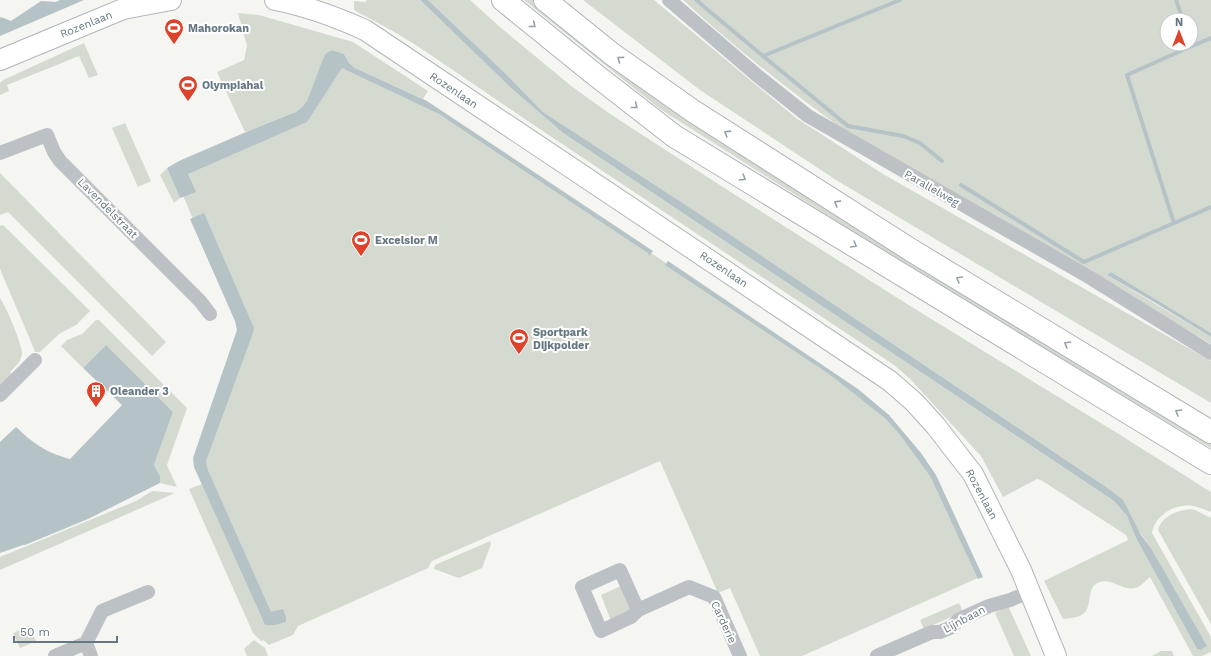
<svg xmlns="http://www.w3.org/2000/svg" width="1211" height="656" font-family="'Work Sans',sans-serif">
<style>
.green{fill:#d5dad1;fill-rule:evenodd}
.water{fill:#b5c3c6}
.lines{fill:none;stroke-linecap:round;stroke-linejoin:round}
.stream{stroke:#b5c3c6;stroke-width:4}
.secondary-casing{stroke:#b0b7ba;stroke-width:22}
.highway-casing{stroke:#afb4b7;stroke-width:24}
.street{stroke:#bbc1c4;stroke-width:14}
.secondary{stroke:#fff;stroke-width:20}
.highway{stroke:#fff;stroke-width:22}
.oneway{stroke:#93a0a8}
.labels{text-anchor:middle;stroke-width:4;stroke-linejoin:round;paint-order:stroke}
.street-label{font-size:11px;fill:#657882;stroke:#fff}
.poi-label{font-size:11px;font-weight:bold;fill:#657882;stroke:#fff;text-anchor:start}
</style>
<rect width="100%" height="100%" fill="#f5f5f2"/>
<path class="green" d="M367,0H420L511,88L563,133L1114,501L1127,516L1136,538L1197,649L1201,650L1206,646L1151,548L1109,489L695,211L543,112L504,72L428,0H470L500,27L570,85L610,114L743,200L907,304L1117,433L1211,492V512C1205,510 1199,507 1193,506C1175,503 1155,515 1152,533L1211,637V652L1202,656H1193L1150,577C1146,580 1142,585 1138,587C1124,593 1113,578 1100,582C1085,587 1093,605 1084,613C1079,618 1070,618 1063,619L1044,581L1128,540L1126,535L1041,480L1037,479L1003,497L981,456L910,379L894,365L541,130L419,47L391,30L354,10V1L365,2Z
M524,0H533L581,41L1211,441V448L936,284L660,109Z
M583,0H654L796,118L883,174L1211,361V403L836,180L700,90Z
M683,0H1211V333L1111,272L1107,275L1211,337V344L844,130C788,90 733,46 683,0ZM1167,20H1191V44H1167Z
M238,13L259,15L353,42L428,91L423,99L355,68L349,63L344,54L332,50L326,53L307,101L302,107L296,112L245,132L217,72L244,60L247,46Z
M84,43L98,75L89,78L79,56L7,85L9,91L0,95V83L3,80Z
M339,62L437,110L838,378L877,407L923,461L978,578L802,656H760L730,588L718,593L660,461L432,561L428,568L298,626L293,635L269,645L263,640L261,641L253,633L189,489L202,484L265,625L286,622V617L270,618L199,461L241,332L173,172L305,116Z
M125,123L151,181L138,187L112,128Z
M167,168L180,198L174,203L160,175Z
M0,173L166,342L152,356L8,212L0,215Z
M3,225L90,311L76,325L59,334L40,352H35L34,349L0,269V226Z
M0,298C5,304 23,346 22,354C21,362 15,367 10,372L13,375L0,388Z
M96,320H99L187,408L167,465L177,487L160,483V476L154,465L173,412L106,345L83,368L61,346L67,340L82,334Z
M152,491L175,493L0,570V557L136,501Z
M1190,509L1195,510L1211,518V624L1158,530C1162,516 1176,511 1190,509Z
M490,541L491,544L482,568L459,578L434,569L435,565Z
M621,586L632,607L630,613L611,621L601,595Z
M959,603L963,612L924,629L920,620Z
M1004,608H1009L1031,656H1014L995,613Z
M29,626L36,641L20,648L13,633Z
M254,640L265,648L268,656H247L244,649Z
M1161,651H1172L1174,656H1152Z"/>
<path class="water" d="M60,0H84L0,36V18L1,17L11,21L41,1L56,2Z
M420,0H428L504,72L543,112L695,211L1109,489L1123,500L1141,535L1151,548L1207,646L1201,650L1197,649L1136,538L1127,516L1114,501L563,133L511,88Z
M332,50L344,54L349,63L355,68L427,101L653,251L649,256L648,253L439,114L342,68L307,122L188,174L196,192L180,198L167,168L179,161L258,127L296,112L302,107L307,101L323,59L326,53Z
M204,213L254,328L253,333L206,461L207,468L271,612L283,609L286,617V622L275,625H265L194,467L193,458L237,330L235,321L190,219Z
M668,261L858,389L889,415L921,453L936,475L983,577L978,579L930,476L901,436L885,418L829,374L665,265Z
M1111,272L1211,333V337L1154,302L1107,275Z
M106,345L173,412L154,465L160,476V483L88,519L25,545H23L0,553V442L16,427C34,444 45,452 70,459L122,405L83,368Z"/>
<g class="lines">
<path class="stream" d="M696,0L763,56L900,0
M1176,0L1183,20
M1191,43L1192,46L1211,38
M763,56L848,126L903,136L920,143L942,161
M961,185L1084,262L1174,223L1127,75L1192,46
M1174,223L1211,207"/>
<g class="secondary-casing">
<path id="secondary" d="M275,0C307,6 336,17 365,30L890,381L914,402L935,425L973,474L1021,570L1056,656
M0,60L123,9L171,0"/>
</g>
<g class="highway-casing">
<path id="highway" d="M503,0L593,73L674,136L1211,463
M545,0L612,54L693,111L911,250L1211,432"/>
</g>
<path class="street" d="M669,0L759,77L808,116L1089,277L1211,353
M0,153L47,135L54,152L60,161L200,301L210,314
M0,395L35,360
M638,610L620,570L582,587L601,631L631,617L638,610L689,587L714,597L740,656
M86,643L102,611L148,592
M55,656L86,643L91,656
M877,656L932,632H940L952,627L958,620L989,606L1010,600L1029,592"/>
<use href="#secondary" class="secondary"/>
<use href="#highway" class="highway"/>
</g>
<defs><path id="oneway-chevron" d="M-2-3.5L2.5 0L-2 3.5" fill="none" stroke-width="1.6" stroke-linecap="round" stroke-linejoin="round"/></defs>
<g class="oneway">
<use href="#oneway-chevron" transform="translate(533 25) rotate(39)"/>
<use href="#oneway-chevron" transform="translate(620 59) rotate(-144)"/>
<use href="#oneway-chevron" transform="translate(635 106) rotate(38)"/>
<use href="#oneway-chevron" transform="translate(727 133) rotate(-148)"/>
<use href="#oneway-chevron" transform="translate(743 178) rotate(31)"/>
<use href="#oneway-chevron" transform="translate(837 203) rotate(-148)"/>
<use href="#oneway-chevron" transform="translate(854 245) rotate(31)"/>
<use href="#oneway-chevron" transform="translate(959 279) rotate(-149)"/>
<use href="#oneway-chevron" transform="translate(1067 344) rotate(-149)"/>
<use href="#oneway-chevron" transform="translate(1178 412) rotate(-149)"/>
</g>
<defs>
<g id="stadium-pin" transform="scale(1)"><path d="M0 17L-7.5 6A9.5 9.5 0 1 1 7.5 6Z" fill="#dd422a" stroke="#fff"/><path d="M0-5a6.5 5 0 1 0 0 10a6.5 5 0 1 0 0-10ZM-3.5-1.8h7v3.6h-7Z" fill="#fff"/></g>
<g id="building-pin" transform="scale(1)"><path d="M0 17L-7.5 6A9.5 9.5 0 1 1 7.5 6Z" fill="#dd422a" stroke="#fff"/><path d="M-4-6H4V6H1V3H-1V6H-4ZM-2.5-4.3h1.7v1.8h-1.7ZM.8-4.3h1.7v1.8H.8ZM-2.5-1h1.7V.8h-1.7ZM.8-1h1.7V.8H.8Z" fill="#fff"/></g>
</defs>
<g fill-rule="evenodd">
<use href="#stadium-pin" x="174" y="28"/>
<use href="#stadium-pin" x="188" y="85"/>
<use href="#stadium-pin" x="361" y="240"/>
<use href="#stadium-pin" x="519" y="338"/>
<use href="#building-pin" x="96" y="391"/>
</g>
<g class="labels">
<g class="street-label">
<text transform="translate(86 24) rotate(-22)" y="4">Rozenlaan</text>
<text transform="translate(454 90) rotate(34)" y="4">Rozenlaan</text>
<text transform="translate(932 188) rotate(30)" y="4">Parallelweg</text>
<text transform="translate(108 208) rotate(45)" y="4">Lavendelstraat</text>
<text transform="translate(724 269) rotate(34)" y="4">Rozenlaan</text>
<text transform="translate(982 494) rotate(62)" y="4">Rozenlaan</text>
<text transform="translate(964 619) rotate(-28)" y="4">Lijnbaan</text>
<text transform="translate(724 622) rotate(65)" y="4">Carderie</text>
</g>
<g class="poi-label">
<text x="188" y="32">Mahorokan</text>
<text x="202" y="89">Olympiahal</text>
<text x="375" y="244">Excelsior M</text>
<text x="533" y="336">Sportpark<tspan x="533" dy="13">Dijkpolder</tspan></text>
<text x="110" y="395">Oleander 3</text>
</g>
</g>
<g transform="translate(1179 32)"><circle r="19" fill="#ffffff" stroke="#c1c9cd"/>
<path d="M0-3L7 15L0 10L-7 15Z" fill="#dd422a"/>
<text y="-6" font-size="11" font-weight="bold" text-anchor="middle" fill="#657882">N</text>
</g>
<path d="M14 636v6h103v-6" fill="none" stroke="#657882" stroke-width="2"/>
<text x="20" y="636" font-size="12" fill="#657882" stroke="#ffffff" stroke-width="3" paint-order="stroke">50 m</text>
</svg>
